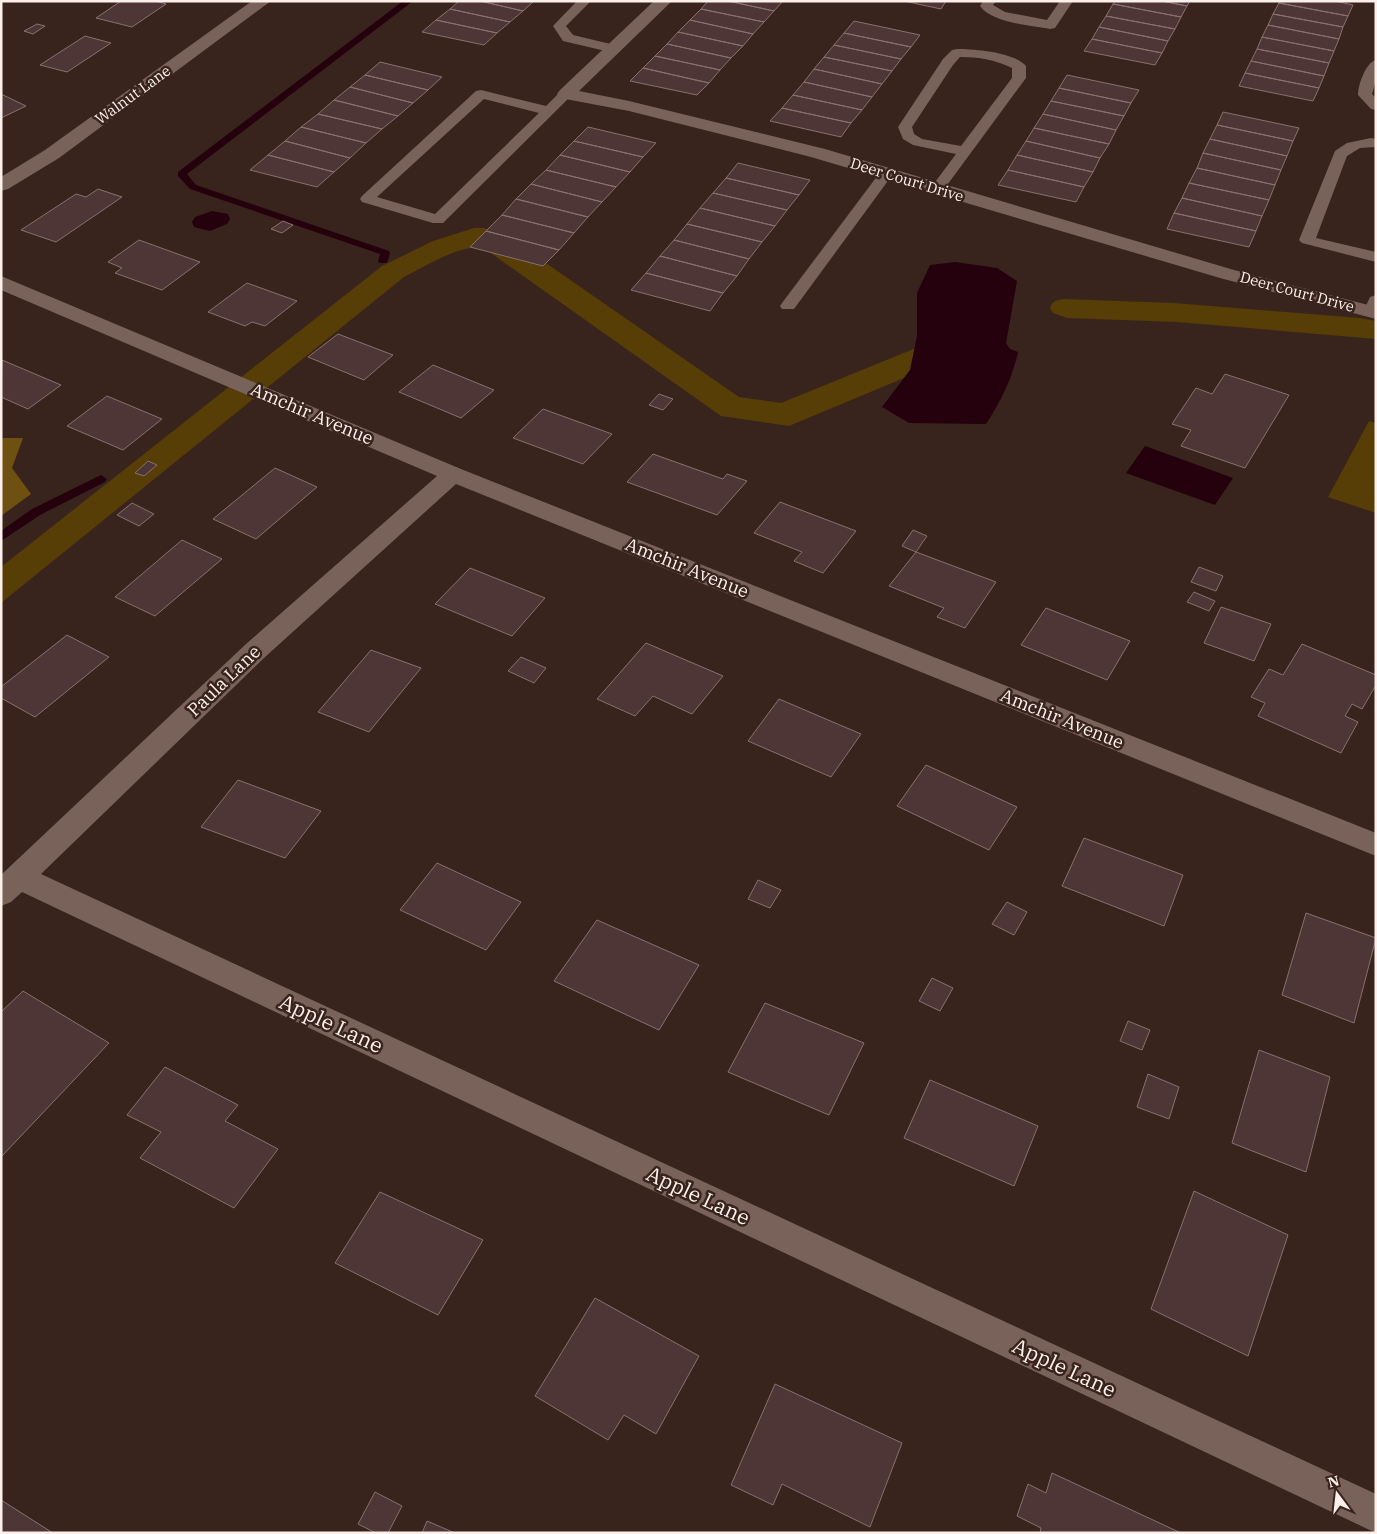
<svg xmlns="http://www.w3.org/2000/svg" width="1377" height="1534" font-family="'IBM Plex Serif',serif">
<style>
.green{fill:#573d06}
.forest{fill:#6e5011}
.water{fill:#24010c}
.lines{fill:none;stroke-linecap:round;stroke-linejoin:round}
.stream{fill:#24010c;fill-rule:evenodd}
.building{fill:#4d3635;stroke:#8a706e}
.service{fill:#796259;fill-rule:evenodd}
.minor{fill:#796259;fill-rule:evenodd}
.labels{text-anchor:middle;stroke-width:5;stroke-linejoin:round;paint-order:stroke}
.far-street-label{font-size:15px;fill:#fdf0ea;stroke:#38241d}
.street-label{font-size:18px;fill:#fdf0ea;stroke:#38241d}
.near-street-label{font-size:21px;fill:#fdf0ea;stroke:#38241d}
</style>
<rect width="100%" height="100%" fill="#38241d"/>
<path class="green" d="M474,228H484L507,236L739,397L781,403L938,339L959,355L789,426L721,416L485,249C463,242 424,267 404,277L1,603V567L382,266L433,241Z
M1064,299L1174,303L1360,318L1376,321V339L1177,322L1067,318L1053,313L1050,308C1052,301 1057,300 1064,299Z
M1369,421L1376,423V513L1328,497Z"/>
<path class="forest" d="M1,438H23L12,468L31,494L1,516Z"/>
<path class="water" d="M212,211L228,214L230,219L227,224L210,231L194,227L192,222L195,217Z
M955,262L997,268L1017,281L1006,343L1010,349L1018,352C1012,379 1001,401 986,424L909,423L882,407L910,370L917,336V293L930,265Z
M1145,446L1233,478L1215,505L1126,473Z"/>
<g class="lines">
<path class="stream" d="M403,1H413L187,174L196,185L389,251L390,253L387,263H379L378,261L380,254L190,189L178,176V172Z
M101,475L107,479L105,482L40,515L1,541V531L32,509Z"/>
</g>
<path class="building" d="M121,1H155L166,4L132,27L96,18Z
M459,1H480L523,11L510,22L450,9Z
M480,1H534L523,11Z
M708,1H728L774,11L764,22L701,9Z
M728,1H783L774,11Z
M904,1H946L941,9Z
M1115,1H1162L1187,6L1181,17L1113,4Z
M1162,1H1190L1187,6Z
M1279,1H1335L1353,5L1348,16L1279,3Z
M1279,3L1348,16L1343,27L1273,14Z
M1113,4L1181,17L1175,29L1106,16Z
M450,9L510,22L497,33L436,20Z
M701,9L764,22L753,34L690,20Z
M1273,14L1343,27L1339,39L1268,25Z
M1106,16L1175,29L1168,41L1099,27Z
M436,20L497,33L484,45L422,32Z
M690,20L753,34L743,46L678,32Z
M854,21L920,35L911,47L844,33Z
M37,24L45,26L33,34L24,31Z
M1268,25L1339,39L1334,51L1262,37Z
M1099,27L1168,41L1162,53L1092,39Z
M678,32L743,46L731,58L667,44Z
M844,33L911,47L901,59L834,45Z
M85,36L111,43L67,72L40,65Z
M1262,37L1334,51L1329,63L1257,49Z
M1092,39L1162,53L1155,65L1084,51Z
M667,44L731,58L720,70L655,56Z
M834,45L901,59L892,71L824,57Z
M1257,49L1329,63L1324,76L1251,61Z
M655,56L720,70L709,83L643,68Z
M824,57L892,71L882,84L814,69Z
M1251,61L1324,76L1319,88L1245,73Z
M380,62L442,77L428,90L365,75Z
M643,68L709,83L697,95L630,81Z
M814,69L882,84L872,97L804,82Z
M1245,73L1319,88L1313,101L1239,86Z
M365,75L428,90L413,103L350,87Z
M1067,75L1139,90L1131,103L1059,88Z
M804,82L872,97L862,110L793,95Z
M350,87L413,103L398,116L334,100Z
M1059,88L1131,103L1124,116L1051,101Z
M1,94L26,106L1,118Z
M793,95L862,110L851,123L782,108Z
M334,100L398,116L382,129L318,114Z
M1051,101L1124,116L1116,130L1043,114Z
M782,108L851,123L841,137L770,121Z
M1223,112L1299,128L1293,141L1217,125Z
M318,114L382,129L366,143L301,127Z
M1043,114L1116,130L1109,144L1034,128Z
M1217,125L1293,141L1287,156L1210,139Z
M301,127L366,143L350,158L285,141Z
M588,127L656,143L643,157L574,141Z
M1034,128L1109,144L1100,158L1026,141Z
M1210,139L1287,156L1281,170L1203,153Z
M285,141L350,158L334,172L268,155Z
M574,141L643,157L630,172L560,155Z
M1026,141L1100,158L1093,172L1017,155Z
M1203,153L1281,170L1275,185L1197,168Z
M268,155L334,172L317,187L250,170Z
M560,155L630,172L616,187L546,170Z
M1017,155L1093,172L1084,187L1008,170Z
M738,163L810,180L799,195L726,178Z
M1197,168L1275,185L1269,200L1189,183Z
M546,170L616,187L602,202L531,184Z
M1008,170L1084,187L1076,202L998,185Z
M726,178L799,195L787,210L713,193Z
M1189,183L1269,200L1262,216L1182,198Z
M531,184L602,202L588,217L516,199Z
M98,189L122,197L56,242L21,230L76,194L86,197Z
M713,193L787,210L775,226L700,208Z
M1182,198L1262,216L1256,231L1174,213Z
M516,199L588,217L574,233L502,215Z
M700,208L775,226L762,242L687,224Z
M1174,213L1256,231L1249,247L1167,229Z
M502,215L574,233L559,250L486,231Z
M283,221L293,225L282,233L271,229Z
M687,224L762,242L749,259L674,240Z
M486,231L559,250L543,266L470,247Z
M139,240L200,262L162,290L115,273L122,268L108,262Z
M674,240L749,259L737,276L660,256Z
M660,256L737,276L723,293L646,273Z
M646,273L723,293L710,311L631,290Z
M247,283L297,301L265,326L252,322L245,326L208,312Z
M338,334L393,355L364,380L308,357Z
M2,360L61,385L28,409L1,397Z
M433,365L494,390L461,418L399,392Z
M1225,374L1289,395L1245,468L1181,446L1191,430L1172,424L1196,388L1212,394Z
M659,394L673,399L663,410L649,405Z
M107,396L162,419L123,450L67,426Z
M543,409L612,434L583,464L513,438Z
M653,454L723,479L727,474L747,481L717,515L627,482Z
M148,461L157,465L144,476L135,473Z
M275,468L317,487L256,539L213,519Z
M780,502L856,531L823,573L794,561L802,552L754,533Z
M132,503L154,514L139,526L117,515Z
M913,530L927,536L916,552L902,546Z
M182,540L222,559L155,616L115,597Z
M916,552L996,582L965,628L937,617L944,608L889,586Z
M1199,567L1223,576L1216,591L1191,582Z
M470,568L545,598L512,636L435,604Z
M1194,592L1215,601L1209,611L1187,602Z
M1221,607L1271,624L1254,661L1204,643Z
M1046,608L1130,641L1107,680L1021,645Z
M67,635L109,657L35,717L1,698V687Z
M646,643L723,676L692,714L653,696L635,716L597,699Z
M1302,644L1376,675V685L1362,709L1352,704L1345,716L1358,722L1341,753L1258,716L1265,703L1251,697L1269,669L1283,675Z
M371,650L421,668L369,732L318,712Z
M521,657L546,668L534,683L508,671Z
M779,699L861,734L831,777L748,741Z
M926,765L1017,807L989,850L897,806Z
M238,780L321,811L285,858L201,827Z
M1084,838L1183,875L1164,926L1062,886Z
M437,863L521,902L486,950L400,910Z
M758,880L781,890L770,908L748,899Z
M1007,902L1027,912L1014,935L992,924Z
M1306,913L1376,938L1354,1023L1282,995Z
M597,920L699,965L659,1030L554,981Z
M932,978L953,988L940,1011L919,1001Z
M23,991L109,1043L1,1157V1012Z
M765,1003L864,1043L829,1115L728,1072Z
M1128,1021L1150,1030L1142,1050L1120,1041Z
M1259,1050L1330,1077L1306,1172L1232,1143Z
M165,1067L238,1105L225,1121L278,1149L234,1208L140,1158L161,1132L127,1115Z
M1148,1074L1179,1087L1169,1119L1137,1107Z
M930,1080L1038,1126L1014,1186L904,1138Z
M1194,1191L1288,1235L1248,1356L1151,1309Z
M380,1192L483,1240L438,1315L335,1263Z
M595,1298L699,1356L656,1434L624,1415L608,1440L535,1396Z
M775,1384L902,1443L870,1527L782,1484L773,1505L731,1485Z
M1052,1473L1181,1533H1040L1041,1528L1017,1516L1028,1484L1046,1493Z
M375,1492L402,1506L388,1533H376L358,1524Z
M1,1500L53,1533H1Z
M427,1521L455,1533H422Z"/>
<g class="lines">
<path class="service" d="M577,1H591L566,26L573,35L619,46L621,49L619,52L614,53L563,41L553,26Z
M983,1H996L993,5L1005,12L1047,20L1060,1H1073L1055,28L1050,29C1030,25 992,23 980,6Z
M957,49C974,49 1014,52 1026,66V78L942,192H932L930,189L956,154L913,145L903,139L898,127L943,59L952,50ZM960,57C979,57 996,60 1012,68V78L961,146L922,139L914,134L912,127L953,65Z
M1376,60V80L1372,94L1376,98V110L1371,109L1358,95C1358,85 1366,62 1376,60Z
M481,90L546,106L561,91H571L573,94L443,223H433L362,202L360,199L362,196L476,91ZM484,99L539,113L435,214L377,197Z
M1371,138L1376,139V147L1360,148L1347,156L1316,238L1376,252V262L1302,243L1299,240L1335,151L1347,143Z
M886,170L891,171L893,174L794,309H782L780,306L782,303L881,171Z
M1376,295V316L1365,315L1363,312L1370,297Z"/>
<path class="minor" d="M252,1H271L59,158L8,189L1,191V177L45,150Z
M654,1H672L579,91L629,101L825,149L1234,270L1376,307V319L1220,278L811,157L629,111L560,98L557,94L560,90Z
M1,276L461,469L1376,833V856L456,484L264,658L41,874L1376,1494V1533L22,892L11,902L1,906V875L246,644L437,476L1,290Z"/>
</g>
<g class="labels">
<g class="far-street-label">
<text transform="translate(133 95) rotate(-36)" y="5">Walnut Lane</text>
<text transform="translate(907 180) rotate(17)" y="5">Deer Court Drive</text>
<text transform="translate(1297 292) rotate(15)" y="5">Deer Court Drive</text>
</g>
<g class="street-label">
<text transform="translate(312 414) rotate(23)" y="6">Amchir Avenue</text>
<text transform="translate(687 568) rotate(22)" y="6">Amchir Avenue</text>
<text transform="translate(224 681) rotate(-44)" y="6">Paula Lane</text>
<text transform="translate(1062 719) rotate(22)" y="6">Amchir Avenue</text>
</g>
<g class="near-street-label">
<text transform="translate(331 1024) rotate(25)" y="7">Apple Lane</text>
<text transform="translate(698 1196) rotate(25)" y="7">Apple Lane</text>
<text transform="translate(1064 1368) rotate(25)" y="7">Apple Lane</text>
</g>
</g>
<rect width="1377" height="1534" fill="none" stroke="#fdf0ea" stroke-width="5"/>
<g transform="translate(1337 1494) rotate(345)" stroke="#38241d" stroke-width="4" paint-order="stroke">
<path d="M0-4L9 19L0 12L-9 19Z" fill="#fdf0ea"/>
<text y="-8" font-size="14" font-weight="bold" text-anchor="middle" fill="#fdf0ea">N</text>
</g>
</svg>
